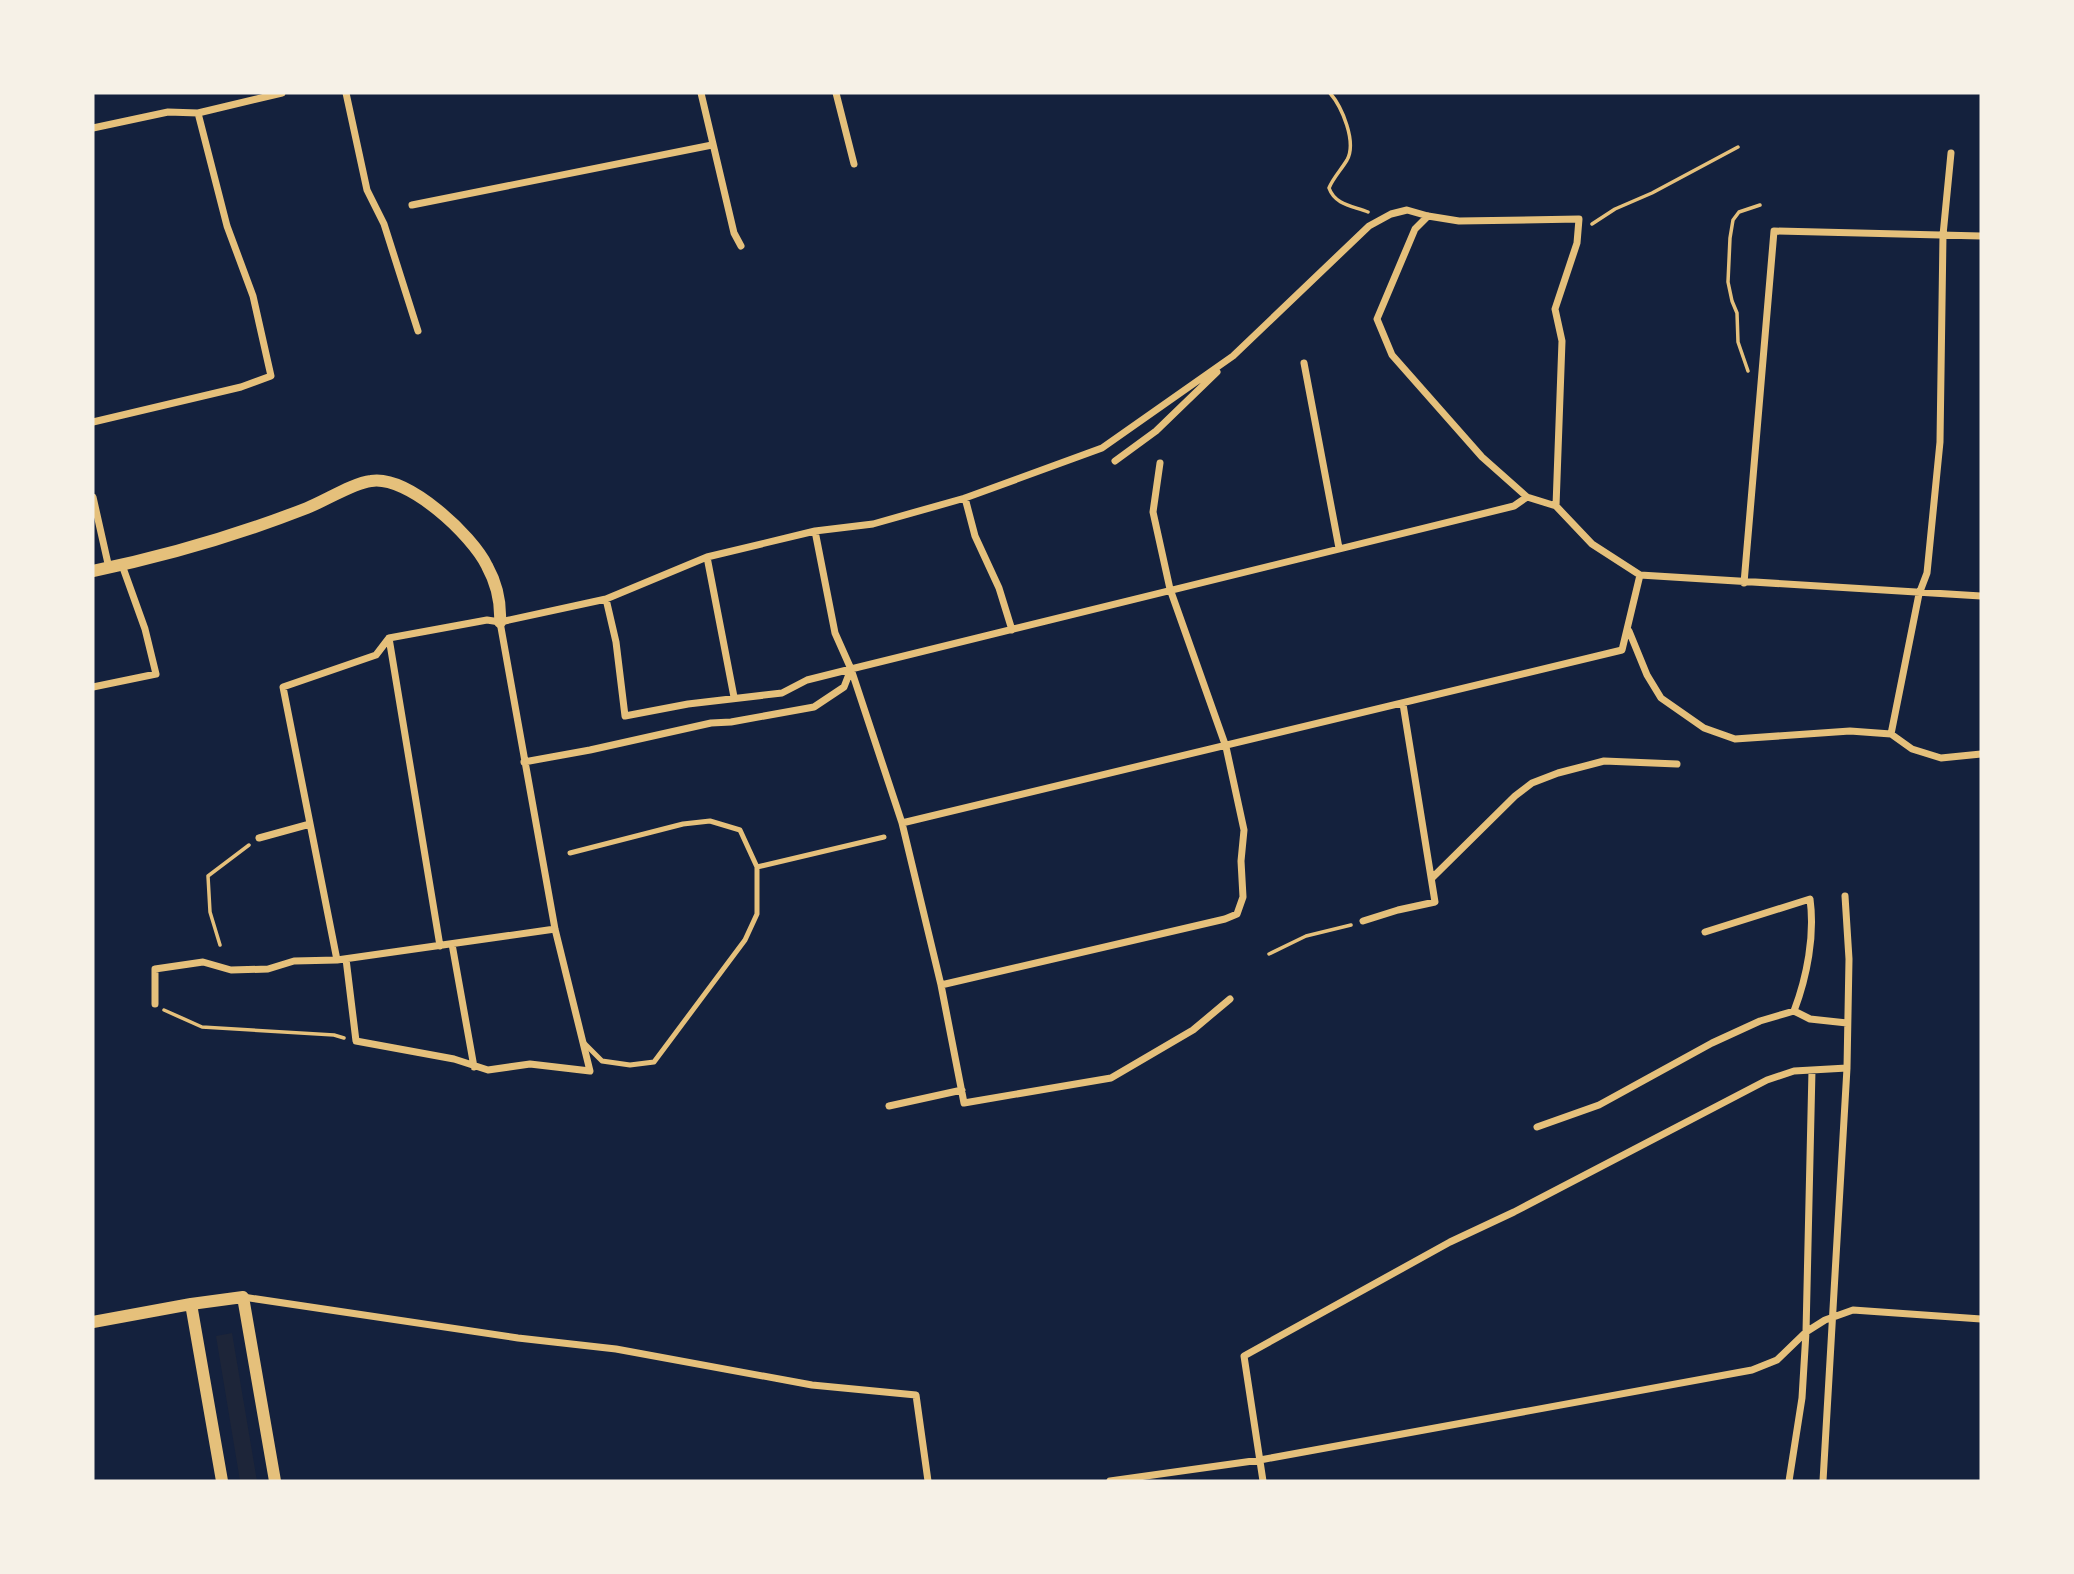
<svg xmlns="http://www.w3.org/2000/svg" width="2074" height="1574" font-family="Ubuntu,sans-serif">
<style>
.green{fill:#1d2539}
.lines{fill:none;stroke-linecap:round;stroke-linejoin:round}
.path{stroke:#e5c07b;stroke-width:3.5}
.service{stroke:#e5c07b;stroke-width:5}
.minor{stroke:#e5c07b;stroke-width:7}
.tertiary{stroke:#e5c07b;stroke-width:12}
</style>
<rect width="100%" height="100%" fill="#14213d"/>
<path class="green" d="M232,1333L257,1481H240L216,1336Z"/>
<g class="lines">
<path class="path" d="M1330,93C1342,107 1357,142 1347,160C1341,170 1333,178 1329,188C1335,205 1353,206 1368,212
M1592,224L1615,209L1652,193L1738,147
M1748,371L1738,342L1737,313L1732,301L1728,282L1730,238L1733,220L1739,212L1760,205
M220,945L210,912L208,876L249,845
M1269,954L1306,936L1351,925
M164,1010L202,1027L334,1035L344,1038"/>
<path class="service" d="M570,853L683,824L710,821L740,830L757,867V914L745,940L654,1062L630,1065L602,1061L584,1043
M757,867L884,837"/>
<path class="minor" d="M346,93L367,190L384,224L418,331
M701,93L734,233L741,246
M836,93L854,164
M93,128L168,112L198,113L282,93
M412,205L712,145
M1428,216L1415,229L1377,319L1392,355L1482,457L1527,497L1556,506L1592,544L1640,575L1981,596
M1304,363L1339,548
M93,422L241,387L271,376L253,296L227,226L198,113
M1115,461L1156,431L1217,372
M93,497L109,568
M965,498L975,536L999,588L1012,630
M815,531L835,633L851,669L902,823L941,985L964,1103L1111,1078L1193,1030L1230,999
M707,557L734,697
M1744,583L1774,231L1981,236
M606,599L616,642L625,716L688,704L782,693L807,680L851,669
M1629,631L1647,675L1661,698L1704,728L1735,739L1850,731L1891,734L1912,749L1941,758L1981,754
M389,638L440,946
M93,687L156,674L145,629L122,565
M1891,734L1919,594L1927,573L1940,442L1943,235L1951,153
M524,762L590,750L711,723L731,722L814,707L844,687L851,669L1514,506L1527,497
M902,823L1622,650L1640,575
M259,838L310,824
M1432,878L1515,796L1532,783L1558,773L1604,761L1677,764
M1363,921L1398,910L1435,902L1403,704
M1705,932L1810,899C1815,935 1807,977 1794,1011
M452,944L474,1067
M346,959L356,1041L454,1059L488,1070L530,1064L590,1071L555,929L500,622
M337,960L283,687L376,655L389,638L487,620L500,622L606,599L707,557L815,531L873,524L965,498L1102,448L1233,356L1369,226L1391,214L1407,210L1428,216L1459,221L1579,219L1577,243L1555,309L1562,341L1556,506
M941,985L1225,919L1237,914L1243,897L1241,861L1244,830L1226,747L1170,589L1153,512L1160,463
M155,1004V969L203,962L231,970L268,969L294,961L337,960L555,929
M889,1106L962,1090
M1537,1127L1599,1105L1712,1043L1760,1021L1794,1011L1810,1019L1847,1023
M243,1297L518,1338L616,1349L812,1385L916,1395L928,1481
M1110,1481L1260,1460L1752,1370L1777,1360L1806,1332L1825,1320L1853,1310L1981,1319
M1263,1481L1244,1356L1450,1242L1514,1212L1767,1080L1794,1071L1847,1068
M1789,1481L1802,1398L1806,1332L1812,1070
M1823,1481L1847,1068L1849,959L1845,896"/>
<path class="tertiary" d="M93,571C166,556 238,535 307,508C325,501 353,483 371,481C408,475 472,535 487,566C497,584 501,602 500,622
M191,1304L222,1481
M93,1322L191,1304L243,1297L275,1481"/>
</g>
<rect width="2074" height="1574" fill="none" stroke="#f6f1e7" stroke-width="189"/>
</svg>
